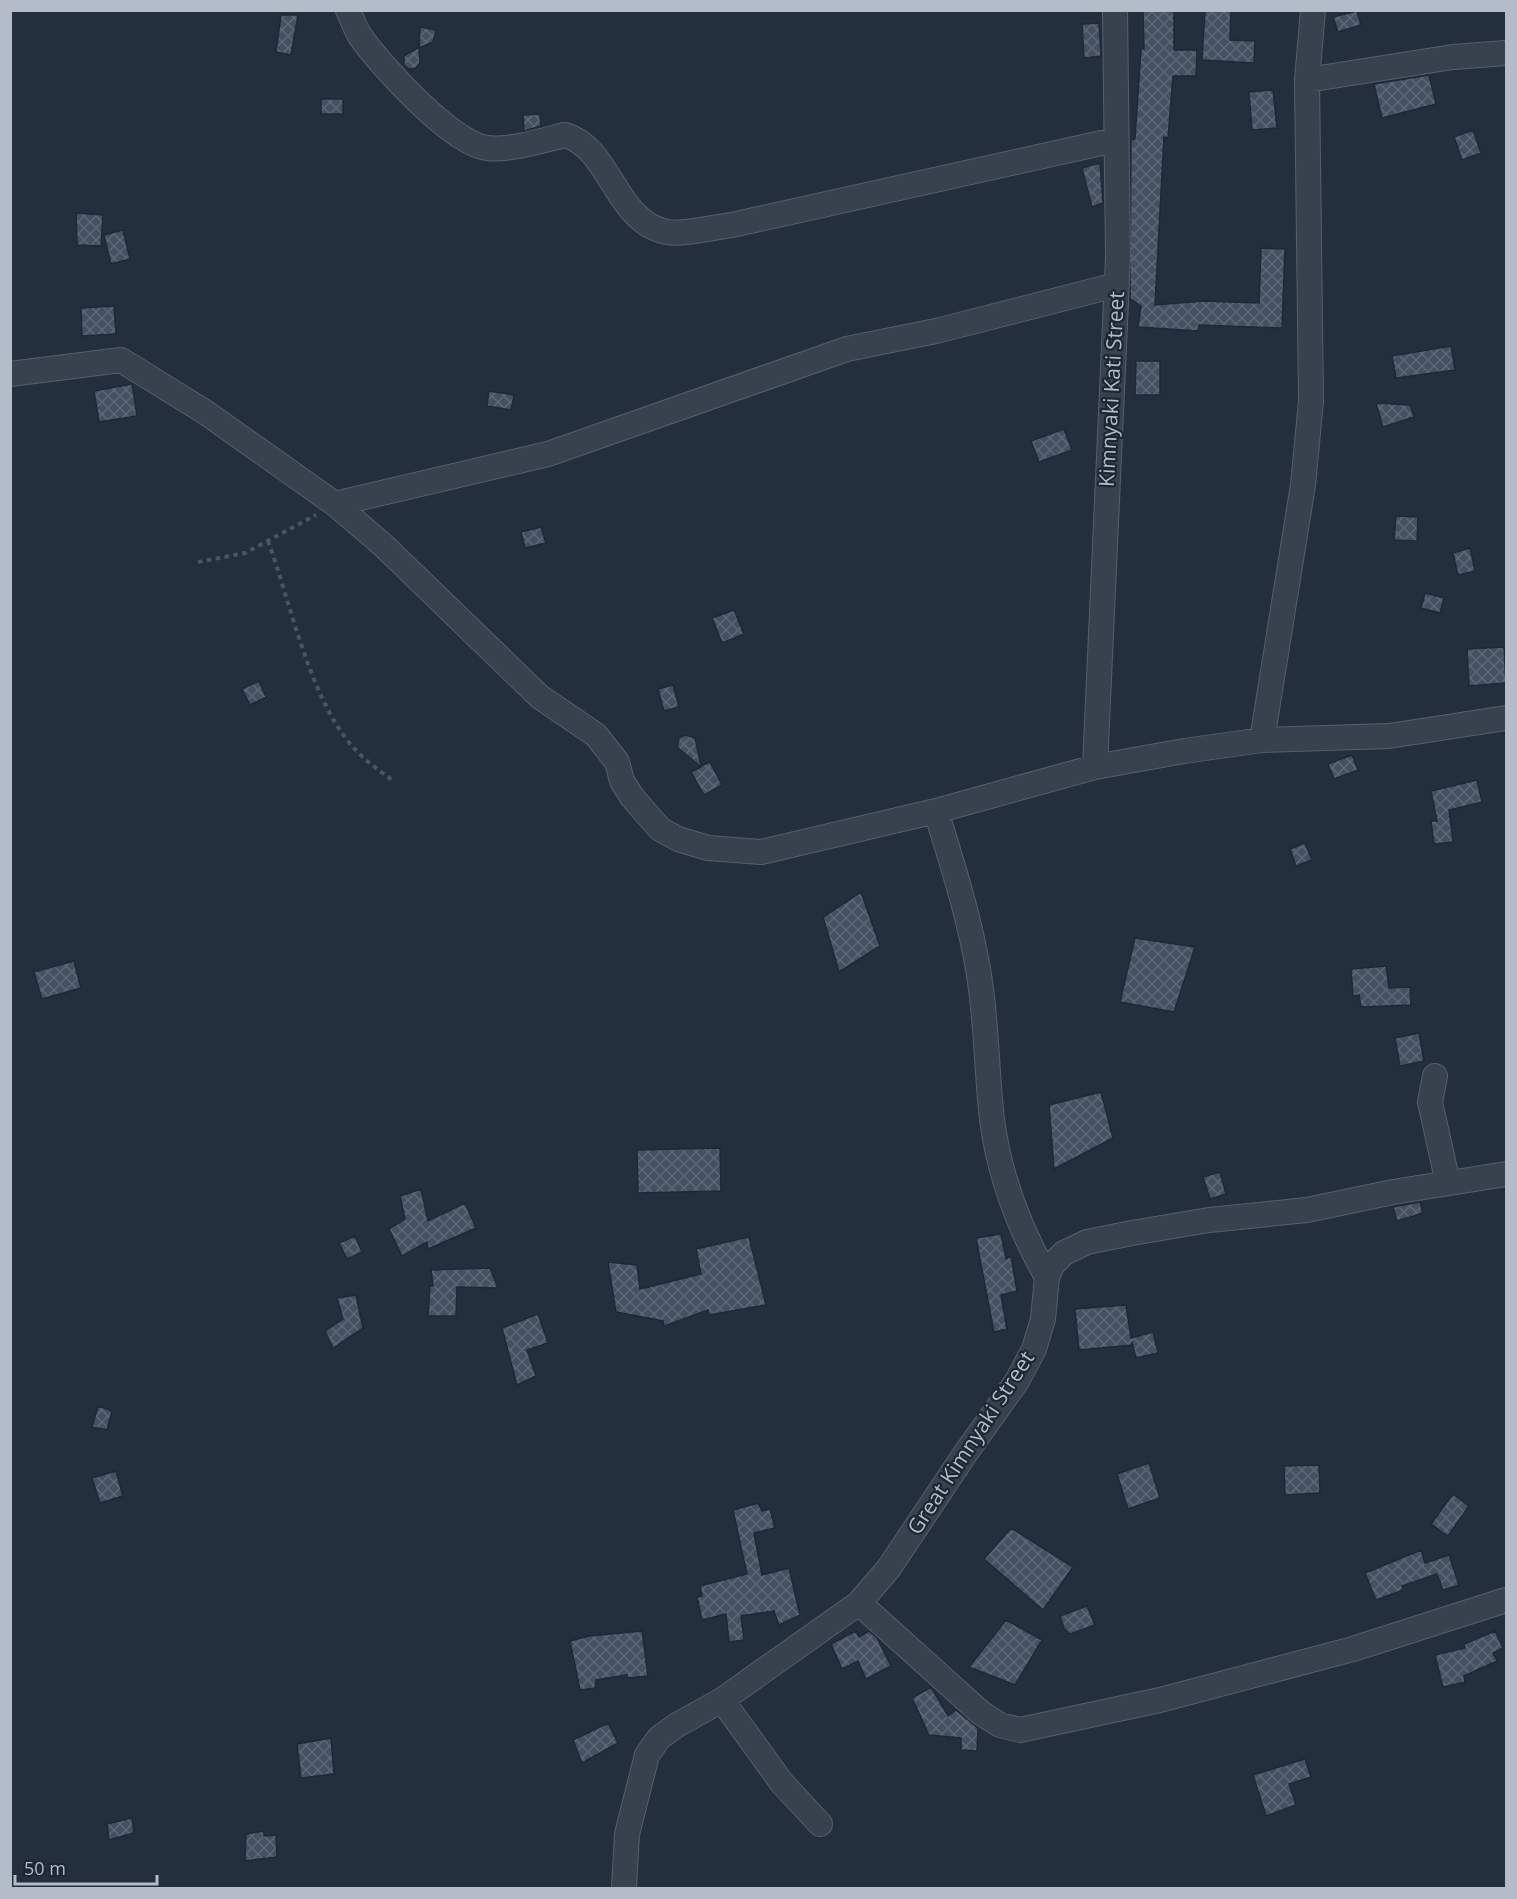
<svg xmlns="http://www.w3.org/2000/svg" width="1517" height="1899" font-family="'Open Sans',sans-serif">
<style>
.building{fill:url(#building-cross-hatch);stroke:#1f2835;stroke-width:1.5}
.lines{fill:none;stroke-linecap:round;stroke-linejoin:round}
.minor-casing{stroke:#565f6c;stroke-width:26}
.path{stroke:#44595c;stroke-width:4;stroke-dasharray:4.5 4.5;stroke-linecap:butt}
.minor{stroke:#38414e;stroke-width:24}
.labels{text-anchor:middle;stroke-width:4.5;stroke-linejoin:round;paint-order:stroke}
.street-label{font-size:21px;fill:#b4bcc9;stroke:#1d2633}
</style>
<defs>
<pattern id="building-cross-hatch" width="8" height="8" patternUnits="userSpaceOnUse" patternTransform="scale(1.5)"><rect width="8" height="8" fill="#455162"/><path d="M0 0l8 8M0 8l8-8" fill="none" stroke="#5d6877"/></pattern>
</defs>
<rect width="100%" height="100%" fill="#242f3e"/>
<path class="building" d="M1143,10H1174V50H1197L1196,76H1173L1168,138L1164,137L1155,305L1204,301L1259,303L1261,248L1285,249L1282,328L1199,325L1198,331L1138,327L1141,306L1130,299L1131,140L1135,139L1141,49H1144Z
M1205,10H1231L1230,40L1255,41L1254,63L1202,60Z
M1357,11L1361,25L1338,32L1333,17Z
M281,15H298L291,55L276,52Z
M1099,23L1101,56L1084,58L1082,24Z
M420,27L436,30L433,42L419,48Z
M419,47L420,63L416,68L409,69L404,65V56Z
M1429,75L1436,104L1382,118L1374,84Z
M1273,90L1277,128L1252,130L1249,92Z
M321,99H343V114H321Z
M540,114L541,126L524,131L523,115Z
M1473,130L1481,153L1462,160L1454,137Z
M1100,163L1103,203L1092,207L1082,168Z
M76,213L103,215L101,246L77,245Z
M123,230L130,259L111,264L104,235Z
M114,306L116,334L82,336L81,308Z
M1451,346L1455,370L1396,378L1392,356Z
M1136,361H1160V395H1135Z
M132,384L137,416L99,422L94,391Z
M489,391L514,395L511,410L487,406Z
M1376,403L1410,405L1414,417L1383,427Z
M1064,429L1072,450L1039,462L1031,441Z
M1396,516L1418,517L1417,541L1394,540Z
M541,527L546,543L525,548L521,532Z
M1470,548L1475,571L1458,575L1453,553Z
M1425,593L1444,598L1440,613L1421,608Z
M734,610L744,634L722,643L712,618Z
M1504,647L1506,683L1469,686L1467,649Z
M259,681L266,697L250,705L242,689Z
M673,685L679,707L664,711L658,689Z
M685,735L695,738L701,766L710,762L722,785L704,795L691,772L701,767L677,747L679,738Z
M1352,755L1358,770L1334,779L1328,764Z
M1477,780L1482,802L1449,810L1453,842L1434,844L1431,821H1437L1431,791Z
M1305,843L1312,860L1296,866L1290,849Z
M861,892L880,946L839,972L823,917Z
M1135,938L1195,947L1174,1012L1120,1002Z
M74,961L81,988L42,999L34,972Z
M1386,966L1389,988L1410,987L1411,1005L1361,1007L1359,995L1353,996L1351,969Z
M1419,1033L1424,1061L1400,1066L1395,1038Z
M1101,1092L1113,1138L1054,1169L1049,1105Z
M720,1148L721,1191L638,1193L637,1150Z
M1220,1172L1226,1194L1210,1199L1203,1177Z
M421,1189L428,1221L465,1203L476,1228L428,1249L427,1242L402,1256L389,1229L405,1219L400,1196Z
M1420,1202L1423,1213L1397,1221L1393,1207Z
M1001,1234L1006,1259L1011,1256L1017,1291L1001,1295L1007,1329L994,1332L976,1238Z
M355,1236L362,1252L347,1259L339,1243Z
M749,1237L766,1305L709,1315L708,1310L664,1326L663,1321L616,1312L608,1262L637,1265L640,1289L701,1274L696,1249Z
M490,1268L498,1288L457,1287L456,1316H428L430,1286H433L431,1270Z
M356,1295L363,1328L333,1348L325,1331L343,1319L337,1298Z
M1126,1305L1131,1338L1153,1332L1158,1353L1136,1358L1132,1342V1345L1079,1350L1075,1309Z
M538,1314L548,1343L527,1350L536,1376L517,1385L502,1328Z
M98,1406L112,1411L107,1430L92,1427Z
M1149,1463L1160,1498L1128,1509L1117,1474Z
M1319,1465L1320,1493L1285,1495L1284,1466Z
M116,1471L123,1496L100,1503L92,1478Z
M1453,1494L1469,1506L1448,1536L1431,1524Z
M758,1503L762,1511L770,1509L775,1528L754,1533L762,1575L789,1568L800,1615L779,1625L774,1611L741,1616L744,1640L729,1642L726,1614L702,1620L697,1597L702,1596L700,1586L747,1574L733,1510Z
M1011,1528L1073,1567L1043,1610L984,1559Z
M1421,1550L1425,1563L1449,1555L1459,1585L1443,1590L1437,1574L1402,1586L1403,1590L1376,1600L1365,1573Z
M1087,1606L1095,1625L1070,1634L1064,1628L1060,1616Z
M1006,1620L1042,1640L1015,1685L969,1667Z
M642,1631L648,1676L627,1678V1675L596,1680L595,1688L580,1690L570,1641L589,1636Z
M856,1631L859,1637L869,1631L877,1638L891,1666L866,1679L858,1661L842,1669L831,1644Z
M1495,1631L1503,1648L1493,1653L1497,1661L1464,1676L1465,1682L1443,1687L1435,1655L1465,1648L1464,1644Z
M931,1687L948,1716L956,1710L978,1728L977,1751L961,1750V1738L929,1735L912,1698Z
M608,1723L618,1743L582,1763L573,1740Z
M331,1738L334,1774L301,1778L297,1744Z
M1305,1759L1311,1777L1289,1784L1296,1805L1266,1816L1253,1775Z
M132,1818L134,1833L109,1840L107,1824Z
M264,1831V1836L276,1835L277,1857L245,1861L246,1834Z"/>
<g class="lines">
<g class="minor-casing">
<path id="minor" d="M348,10C352,19 355,28 360,36C380,65 452,144 487,148C509,151 544,140 565,135C612,149 614,221 667,232C682,235 715,227 732,225L1115,140
M1307,80L1453,57L1506,53
M10,374L121,360L205,412L335,504L384,546L540,697L596,735L617,762L622,781L632,797L660,829L678,839L708,848L761,852L936,811L1095,767L1184,751L1262,740L1389,736L1506,718
M335,504L548,454L847,349L936,331L1116,285
M1262,740L1303,485L1311,401L1307,80L1313,10
M1095,767L1118,257L1115,10
M936,811C952,863 969,916 978,969C987,1018 986,1069 992,1119C999,1174 1019,1228 1047,1277
M1435,1076L1430,1102L1448,1183
M859,1603L981,1713L1000,1725L1020,1730L1160,1700L1353,1649L1506,1600
M722,1700L782,1783L820,1824
M624,1888L627,1834L647,1755L659,1738L677,1725L722,1700L859,1603L889,1568L965,1454L1017,1381L1034,1349L1043,1319L1047,1277L1053,1264L1064,1253L1087,1242L1132,1233L1209,1220L1307,1210L1393,1192L1506,1174"/>
</g>
<path class="path" d="M268,541C291,604 309,696 352,746C365,761 380,771 395,782
M198,562L245,553L316,515"/>
<use href="#minor" class="minor"/>
</g>
<g class="labels">
<g class="street-label">
<text transform="translate(1112 389) rotate(-87)" y="7">Kimnyaki Kati Street</text>
<text transform="translate(971 1443) rotate(-57)" y="7">Great Kimnyaki Street</text>
</g>
</g>
<rect width="1517" height="1899" fill="none" stroke="#b4bcc9" stroke-width="24"/>
<path d="M15 1875v9h142v-9" fill="none" stroke="#b4bcc9" stroke-width="3"/>
<text x="24" y="1875" font-size="18" fill="#b4bcc9" stroke="#1d2633" stroke-width="4.5" paint-order="stroke">50 m</text>
</svg>
